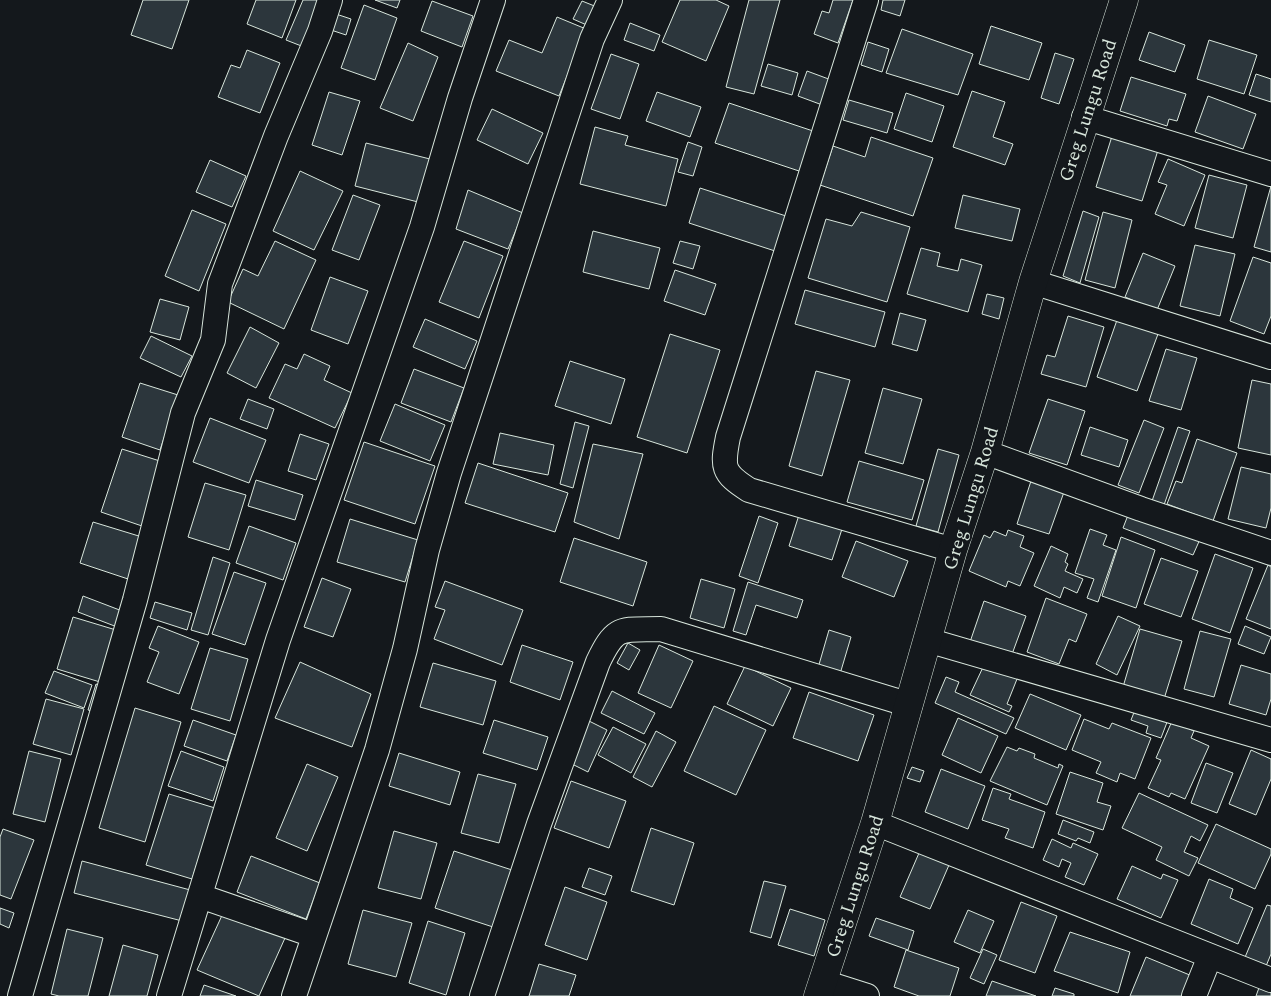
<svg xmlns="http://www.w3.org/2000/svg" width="1271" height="996" font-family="Spectral,serif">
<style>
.building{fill:#2c363c;stroke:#d8e6dc}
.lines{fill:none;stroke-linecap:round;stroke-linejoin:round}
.minor-casing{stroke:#d8e6dc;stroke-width:26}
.tertiary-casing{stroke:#d8e6dc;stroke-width:29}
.minor{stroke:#14181c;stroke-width:24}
.tertiary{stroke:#14181c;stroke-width:28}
.labels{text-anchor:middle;stroke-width:4;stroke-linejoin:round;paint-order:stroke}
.street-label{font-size:19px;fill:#d8e6dc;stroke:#14181c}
</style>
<rect width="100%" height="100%" fill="#14181c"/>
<path class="building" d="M143,0H189L172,49L131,35Z
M256,0H296L282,38L247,24Z
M303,0H324L304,47L286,40Z
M375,0H400L397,8Z
M680,0H716L729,6L706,61L662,42Z
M749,0H780L754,94L726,87Z
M833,0H853L838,43L814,34L822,11L829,13Z
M883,0H905L900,16L881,10Z
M432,1L473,16L462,47L421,31Z
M582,1L597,7L589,26L573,19Z
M364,5L397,18L375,80L341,68Z
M336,14L351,19L346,35L331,30Z
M557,17L586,29L559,96L496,71L509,40L542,53Z
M630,23L660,35L654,51L624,40Z
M991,26L1042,43L1029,80L979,64Z
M902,29L973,54L958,95L886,73Z
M1149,32L1185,45L1175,72L1139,60Z
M1209,40L1257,55L1244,94L1197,79Z
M868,42L889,49L882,72L861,65Z
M408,43L438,57L413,121L380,108Z
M247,50L280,63L260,113L218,97L231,65L240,68Z
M1055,53L1074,59L1059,104L1041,98Z
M611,54L639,64L620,119L591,109Z
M768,64L798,73L792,95L761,86Z
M807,71L834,81L825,106L798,96Z
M1256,74L1271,79V102L1249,95Z
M1131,77L1186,94L1177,121L1169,119L1167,126L1120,111Z
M972,91L1005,102L993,137L1013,144L1005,165L953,147Z
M329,92L360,101L342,155L312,145Z
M657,92L701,107L690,137L646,121Z
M906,93L944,106L932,142L894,129Z
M1208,96L1256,114L1243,149L1195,132Z
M849,100L893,113L887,133L843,120Z
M729,103L816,132L802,172L715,143Z
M492,109L543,133L528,164L477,140Z
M595,127L628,136L625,145L678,159L666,206L580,184Z
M1113,133L1159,147L1142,201L1096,187Z
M871,137L933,158L913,216L820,185L833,146L865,157Z
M688,142L702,147L693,176L678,172Z
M366,143L430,159L418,202L355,186Z
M1168,159L1205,175L1184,226L1155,214L1167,185L1158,182Z
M210,160L246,176L232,207L196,192Z
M300,171L343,191L314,250L273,231Z
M1209,175L1247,185L1233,238L1195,228Z
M1271,186V252L1254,247Z
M700,188L786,216L775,251L689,223Z
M468,190L523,213L508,249L456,229Z
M353,195L380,205L359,260L332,250Z
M963,195L1020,209L1012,241L955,228Z
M192,210L226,224L199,291L165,276Z
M1083,211L1099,217L1080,283L1063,276Z
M861,212L910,227L887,302L808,278L826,219L852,226Z
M1103,212L1132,220L1115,288L1085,280Z
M593,231L660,248L649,289L583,272Z
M275,241L316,260L284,329L228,302L243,269L258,276Z
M464,241L503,256L479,318L439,302Z
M680,241L700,246L693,269L673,263Z
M1195,245L1235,254L1220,316L1180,306Z
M921,248L940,253L937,266L958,271L961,259L982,265L968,312L907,294Z
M1143,253L1175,266L1157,310L1125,297Z
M1253,257L1271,263V316L1264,334L1230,321Z
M675,270L716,284L705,315L664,301Z
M330,277L368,291L348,344L311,330Z
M805,290L885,312L875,347L795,324Z
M987,294L1004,298L999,319L982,314Z
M160,299L189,307L180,340L150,332Z
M900,313L926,320L917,351L892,344Z
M1068,316L1104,327L1086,387L1041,374L1047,355L1055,357Z
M425,319L477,341L465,369L413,347Z
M1117,320L1158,334L1137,391L1097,377Z
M250,327L279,343L256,388L227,373Z
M670,334L720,350L687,453L637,437Z
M151,336L192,356L181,377L140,358Z
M1166,349L1197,358L1181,410L1149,401Z
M304,354L330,366L324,380L352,393L335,428L269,398L285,364L297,369Z
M570,361L625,379L611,424L555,406Z
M414,369L464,388L451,422L401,403Z
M816,371L850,380L822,476L789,466Z
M1252,380L1271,384V455L1238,448Z
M140,383L178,395L160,450L122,437Z
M883,388L922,399L903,464L865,453Z
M248,399L274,409L267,429L240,419Z
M1048,399L1085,411L1067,465L1029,453Z
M395,404L445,425L430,461L380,441Z
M210,418L266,440L249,483L193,462Z
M1144,420L1164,428L1139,493L1118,485Z
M575,422L589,426L573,488L560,484Z
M1090,427L1128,440L1119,467L1081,455Z
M1178,427L1190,431L1164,505L1152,501Z
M500,433L554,445L548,475L493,464Z
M300,434L329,444L316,480L288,471Z
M1197,439L1237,453L1213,521L1167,504L1176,481L1182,483Z
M364,442L435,466L415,524L344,500Z
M593,444L643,454L619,539L574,522Z
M122,449L163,462L142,526L101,512Z
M938,449L959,455L938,532L916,526Z
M859,461L924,480L912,520L847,502Z
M478,463L568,493L555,532L465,503Z
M1241,467L1271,474V508L1266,528L1228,519Z
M256,480L303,495L295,520L248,506Z
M1031,481L1064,492L1049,534L1017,524Z
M205,483L246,495L229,550L188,537Z
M1130,510L1201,537L1193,555L1123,528Z
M799,515L842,529L832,560L789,546Z
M759,516L778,523L758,583L739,576Z
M350,519L418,540L405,582L337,562Z
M93,522L142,537L128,579L80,563Z
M249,526L296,543L283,580L236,563Z
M1090,529L1107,535L1103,545L1116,550L1098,602L1087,598L1094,579L1075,573Z
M1008,530L1024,536L1020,547L1034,553L1020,586L1008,581L1006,587L969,571L984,535L990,538L994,531L1006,536Z
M1121,537L1155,550L1136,608L1102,596Z
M574,538L647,562L633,606L560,582Z
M856,541L908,561L894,597L842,577Z
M1051,546L1068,554L1065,562L1068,564L1065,571L1083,579L1077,593L1064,587L1060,598L1034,586Z
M1215,554L1253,568L1230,633L1192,619Z
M213,557L230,563L208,635L191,630Z
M1161,558L1198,571L1181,617L1144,604Z
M1268,565L1271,567V629L1246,619Z
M234,572L266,583L245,645L212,634Z
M322,578L351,589L333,637L304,627Z
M701,579L735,589L724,628L690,618Z
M445,581L523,610L502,665L434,639L445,610L435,607Z
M748,582L803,600L797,618L756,605L746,635L733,631Z
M83,596L130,614L125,630L78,612Z
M1046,598L1087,614L1076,642L1069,639L1059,664L1027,652Z
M984,601L1026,616L1011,657L970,642Z
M155,602L192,613L187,630L150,618Z
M1118,616L1140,626L1117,675L1096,664Z
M73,617L116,630L100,682L57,669Z
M158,626L199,642L179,694L147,682L159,652L149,648Z
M1245,626L1271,637L1264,654L1238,644Z
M1140,629L1182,641L1164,699L1123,687Z
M829,630L851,637L840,674L818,668Z
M1200,631L1231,639L1214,697L1184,689Z
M628,643L640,650L629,670L617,663Z
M522,645L573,662L560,700L510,682Z
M659,645L693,661L671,708L638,693Z
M210,648L248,659L230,721L191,709Z
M300,662L371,694L352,747L275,718Z
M433,663L496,681L483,725L420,707Z
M984,665L1017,679L1007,704L1012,706L1009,712L970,695Z
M1241,665L1271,674V699L1266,715L1229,704Z
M745,666L791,688L773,726L727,704Z
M54,671L92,685L84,708L45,693Z
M946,677L959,682L955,692L1014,718L1006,734L935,703Z
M96,684L107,688L100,713L88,710Z
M612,691L655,713L644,734L601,713Z
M809,692L874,715L858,761L793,738Z
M1030,694L1081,715L1066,750L1015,728Z
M46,699L84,709L71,755L33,744Z
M1137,705L1169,717L1161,738L1146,733L1148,726L1131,720Z
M714,706L766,730L736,795L684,771Z
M135,708L181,722L145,842L99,828Z
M958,718L998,736L981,773L942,755Z
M1084,719L1109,729L1112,723L1151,738L1135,779L1120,773L1117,782L1096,773L1101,762L1072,750Z
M193,720L236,735L227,761L184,746Z
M494,720L548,737L537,770L483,753Z
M589,721L607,730L588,772L570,763Z
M1172,721L1194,731L1191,738L1209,746L1185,799L1171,793L1169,797L1148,788L1161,760L1156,758Z
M613,727L646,744L631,773L598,755Z
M656,731L676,742L652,787L633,777Z
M1007,747L1017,751L1019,748L1035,754L1034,758L1058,768L1059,764L1063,766L1047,805L990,781Z
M1251,750L1271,759V779L1256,815L1229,804Z
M29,751L61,759L45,822L13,814Z
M181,751L224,767L213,801L168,786Z
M399,753L460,772L450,805L389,786Z
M1206,763L1233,773L1217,813L1191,803Z
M307,764L338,777L307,851L276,838Z
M912,767L924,771L920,782L907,778Z
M941,769L985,786L968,829L925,812Z
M1070,772L1103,783L1097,802L1111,806L1103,830L1056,814Z
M478,774L516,784L499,843L461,833Z
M571,781L626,801L609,848L554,828Z
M993,788L1011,794L1009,799L1045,812L1033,848L1005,838L1009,829L982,820Z
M1139,793L1208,825L1200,841L1191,836L1184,852L1198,858L1189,876L1156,860L1162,847L1122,828Z
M169,794L215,808L192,879L146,865Z
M1063,820L1094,832L1090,843L1078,838L1076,841L1058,834Z
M1216,824L1271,849V854L1255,889L1198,863Z
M651,828L694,843L674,905L631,891Z
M3,829L34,840L11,899L0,895V837Z
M394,831L437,843L421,899L378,888Z
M1052,839L1071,848L1073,843L1098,854L1084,885L1065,877L1071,863L1062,859L1059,867L1043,860Z
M454,851L512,870L493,927L435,908Z
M919,853L949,865L930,909L900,897Z
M251,856L320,883L306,919L237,892Z
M82,861L194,891L186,922L74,893Z
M1132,866L1161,879L1163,874L1178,880L1161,918L1117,899Z
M589,868L612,876L605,895L582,887Z
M1209,879L1233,889L1230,898L1253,908L1238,944L1191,924Z
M764,881L786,886L771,938L750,932Z
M565,887L607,902L587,960L545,945Z
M1021,902L1057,916L1035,973L999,960Z
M1267,905L1271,906V954L1264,971L1243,962Z
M0,908L14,913L9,928L0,924Z
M790,909L825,920L814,956L778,945Z
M363,910L412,923L396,977L348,964Z
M968,910L994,921L980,953L954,942Z
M224,911L285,938L259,996L197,970Z
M876,918L914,931L908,950L869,936Z
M428,921L465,933L446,995L409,983Z
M67,929L103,938L88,996H59L51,994Z
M1070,932L1130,952L1118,993L1054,971Z
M123,945L158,955L147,996H109Z
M983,949L997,955L984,984L970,978Z
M906,950L959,968L950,996H919L894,987Z
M1146,957L1197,978L1190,996H1130Z
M539,964L576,975L569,996H529Z
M992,981L1036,996H986Z
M204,985L236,996H200Z
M1260,985L1271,990V996H1256Z
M1055,988L1074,994V996H1052Z"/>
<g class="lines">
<g class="minor-casing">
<path id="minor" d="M866,0L728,437C722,467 722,473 749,490L953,550
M1084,117L1271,174
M1033,282L1271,357
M985,452L1141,509L1271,553
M927,640L1271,740
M875,823L1271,980
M200,896L313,935
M823,982L867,996
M20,996L135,600L183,413L213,340L220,284L276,136L320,31L330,0
M169,996L278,640L422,227L460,98L493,0
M294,996L377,750L405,649L427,550L449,473L592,39L610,0
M482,996L539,824L598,662C616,624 621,630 661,629L910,705
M1194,996L1210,956"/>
</g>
<g class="tertiary-casing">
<path id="tertiary" d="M818,996L875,823L953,550L985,452L1033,282L1124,0"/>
</g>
<use href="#minor" class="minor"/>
<use href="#tertiary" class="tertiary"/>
</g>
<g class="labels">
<g class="street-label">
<text transform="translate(1087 110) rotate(-72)" y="7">Greg Lungu Road</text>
<text transform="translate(970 498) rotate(-73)" y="7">Greg Lungu Road</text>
<text transform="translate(854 886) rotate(-72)" y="7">Greg Lungu Road</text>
</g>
</g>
</svg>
